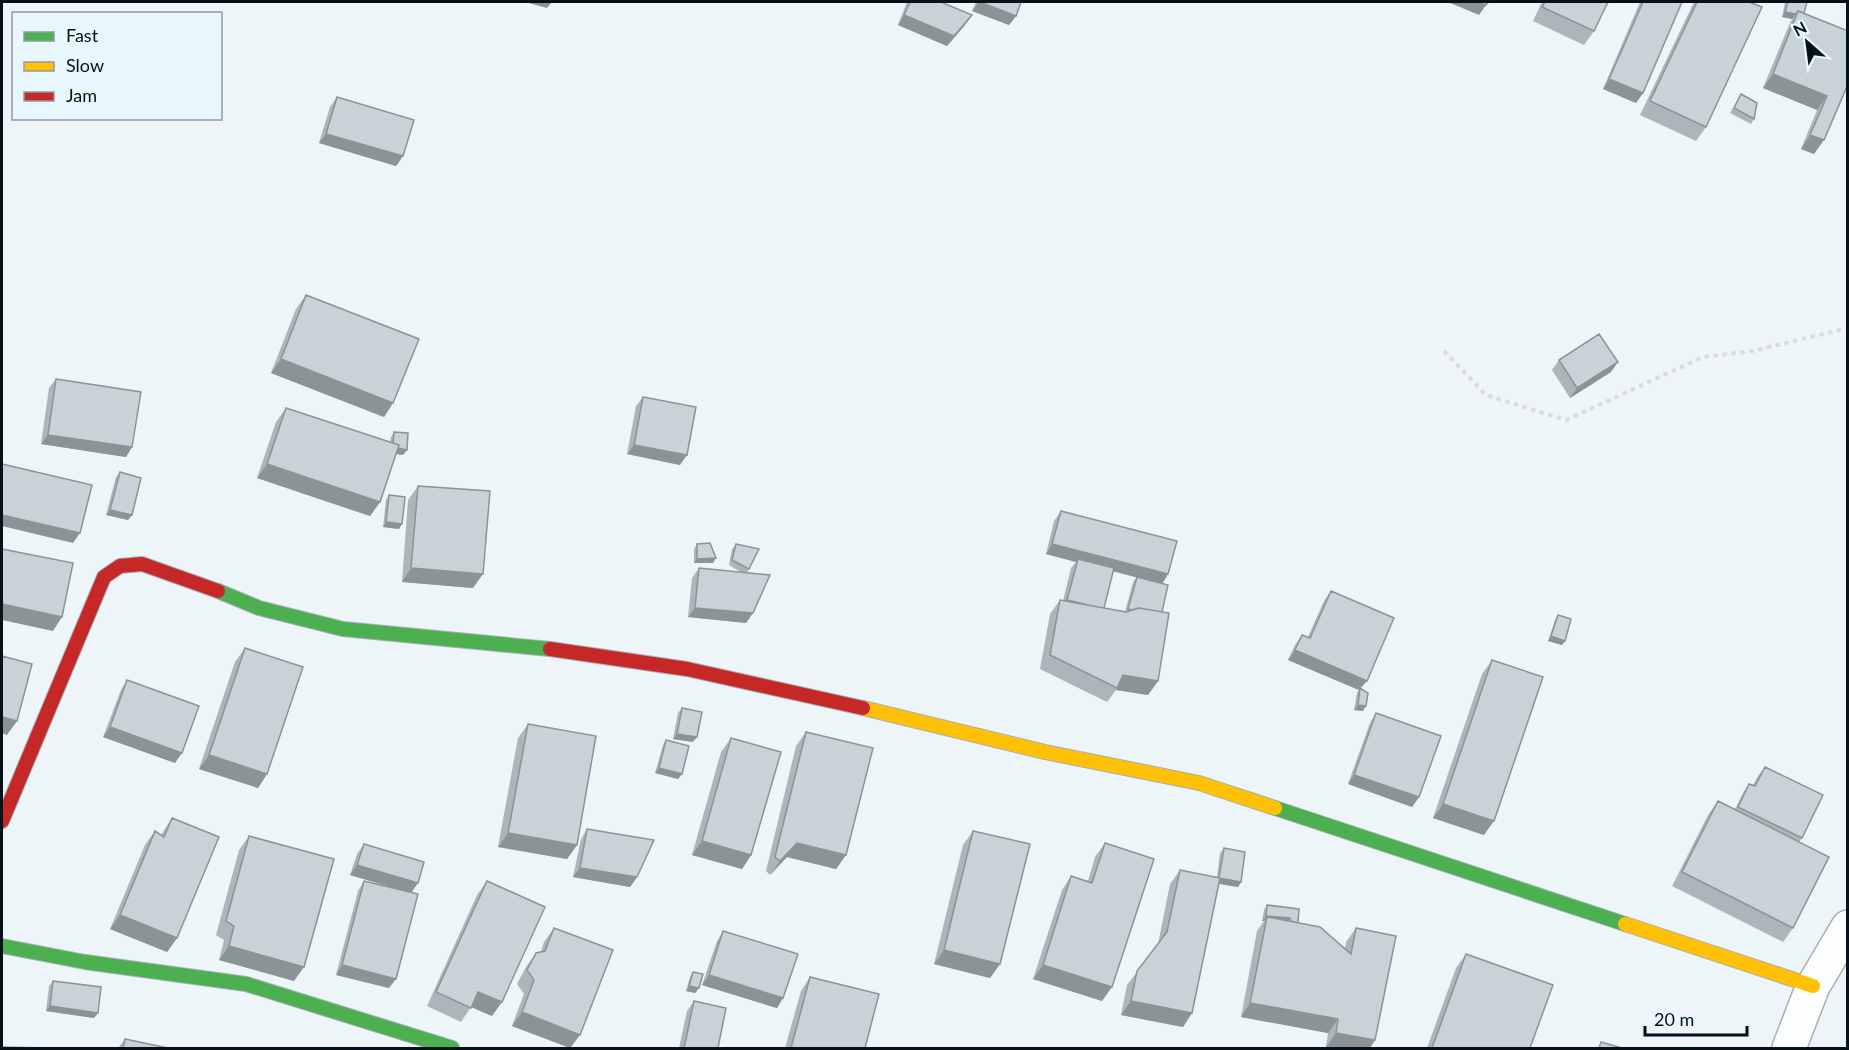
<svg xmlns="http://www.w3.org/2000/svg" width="1849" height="1050" font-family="Lato,sans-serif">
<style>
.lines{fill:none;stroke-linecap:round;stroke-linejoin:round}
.street-casing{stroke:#a5afb4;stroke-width:36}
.fast-casing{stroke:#a5afb4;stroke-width:16}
.slow-casing{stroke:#a5afb4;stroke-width:16}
.jam-casing{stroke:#a5afb4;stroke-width:16}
.path{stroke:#d9dcdd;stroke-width:4;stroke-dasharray:4.5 4.5;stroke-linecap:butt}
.street{stroke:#fcfefe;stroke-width:33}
.fast{stroke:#4caf50;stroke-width:14}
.slow{stroke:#ffc107;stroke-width:14}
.jam{stroke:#c62828;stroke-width:14}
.wall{fill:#acb5b9;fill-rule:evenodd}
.shaded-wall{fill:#8c9396}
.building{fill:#c8d2d7;stroke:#8c9396;stroke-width:1.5}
</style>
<rect width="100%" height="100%" fill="#edf5f9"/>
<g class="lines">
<g class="street-casing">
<path id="street" d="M1789,1048L1813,986L1848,927"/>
</g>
<g class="fast-casing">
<path id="fast" d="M218,591L259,608L343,629L550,649
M1275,808L1625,924
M2,946L85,962L246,984L452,1048"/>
</g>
<g class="slow-casing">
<path id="slow" d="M863,708L1045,752L1199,783L1275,808
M1625,924L1813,986"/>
</g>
<g class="jam-casing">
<path id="jam" d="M550,649L687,669L863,708
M2,821L104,577L120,566L142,564L218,591"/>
</g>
<path class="path" d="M1444,351L1486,395L1566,420L1703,357L1753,351L1848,328"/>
<use href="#street" class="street"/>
<use href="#fast" class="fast"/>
<use href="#slow" class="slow"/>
<use href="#jam" class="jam"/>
</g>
<path class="wall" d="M907,2H941L965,25L947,46L898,25Z
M976,2H1021L1016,16L1009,25L972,11Z
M1542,2H1608L1594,31L1584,45L1533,21Z
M1640,2H1682L1643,93L1636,103L1603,89Z
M1694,2H1749L1706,127L1696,141L1640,115Z
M1785,2H1807L1804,13L1848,31L1814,154L1801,149L1817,110L1763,88L1789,25L1792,19L1782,17Z
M1741,94L1754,119L1751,124L1730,113Z
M337,97L403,156L396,166L319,143L330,107Z
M306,295L393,403L384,417L271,373L296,309Z
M1559,360L1611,372L1570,398L1552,370Z
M56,379L132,447L126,457L41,444L49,388Z
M643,397L680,465L627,454L636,406Z
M286,408L390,442L391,437L394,432L403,455L396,454L380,502L370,516L257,478L276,422Z
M120,472L132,515L128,520L106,515L116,477Z
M418,486L473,588L402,582L408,500Z
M389,495L399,529L383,527L386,500Z
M1061,511L1168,574L1162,584V612L1158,681L1148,695L1116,690L1107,702L1040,669L1050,614L1060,600L1063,601L1071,568L1076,562L1046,554L1054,521ZM1113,571L1137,577L1133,582L1125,612L1104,608Z
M697,544L713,563H694V549Z
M736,544L749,569L747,573L753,613L746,623L688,617L692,578L699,568L742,573L729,565L732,549Z
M1331,591L1361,689L1363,711L1354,710L1357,693L1359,690L1288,660L1295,645L1302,635L1308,637L1324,601Z
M1558,615L1562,645L1548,641L1555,620Z
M245,648L267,774L258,788L199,769L235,662Z
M1492,660L1484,835L1433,818L1482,674Z
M127,680L175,763L103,737L121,690Z
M682,708L693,742L673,739L678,713Z
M1376,713L1419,797L1412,807L1348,784L1370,723Z
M528,724L577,845L567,859L498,847L518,738Z
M806,732L846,855L836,869L787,857L770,875L766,871L796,746Z
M731,738L751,855L742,869L692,855L721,752Z
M666,740L682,774L678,779L655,773L663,745Z
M1765,767L1802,838L1799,842L1793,928L1783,942L1672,886L1708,815L1718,801L1735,809L1743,793L1749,784L1753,785L1758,776Z
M172,818L177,938L167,952L110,929L145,845L155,831L161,835Z
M587,829L637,877L630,887L573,877L581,839Z
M973,831L1000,964L990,978L934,964L963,845Z
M249,836L294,981L219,960L224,940L216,935L239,850Z
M1105,843L1102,1001L1033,979L1062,890L1071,876L1088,881L1095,857Z
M364,844L411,893L389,988L336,975L358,891L364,881L409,892L350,875L357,854Z
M1224,848L1241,882L1238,887L1218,884L1192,1013L1183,1027L1121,1015L1127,985L1158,944L1170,884L1180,870L1217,877L1220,853Z
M487,881L492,1016L471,1007L461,1022L427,1006L477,895Z
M1267,905L1345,949L1346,942L1356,928L1375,1040L1370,1048H1334L1326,1047L1328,1033L1241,1017L1257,931L1264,921H1262L1264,910Z
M554,928L580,1035L570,1048L512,1026L524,994L517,984L526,967L536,953L541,952L544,942Z
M723,931L783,998L777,1008L702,985L717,941Z
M1466,954L1530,1048H1427L1456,968Z
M693,972L699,988L695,993L686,991L690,977Z
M810,977L865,1048H785L801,991Z
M53,981L94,1018L46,1011L49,986Z
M694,1001L718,1048H679L687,1011Z
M125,1039L168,1048H118Z"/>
<path class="shaded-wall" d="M525,2H552L547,8Z
M979,2H980L1016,16L1009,25L972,11Z
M1448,2H1478L1486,5L1479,15Z
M1785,12L1796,14L1792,19L1782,17Z
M904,15H972L965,25L947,46L898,25Z
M1773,74L1827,96L1817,110L1763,88Z
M1609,79L1643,93L1636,103L1603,89Z
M326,134L403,156L396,166L319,143Z
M1810,135L1824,140L1814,154L1801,149Z
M281,359L393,403L384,417L271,373Z
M1618,362L1611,372L1570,398L1577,388Z
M48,435L132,447L126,457L41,444Z
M634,445L687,455L680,465L627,454Z
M392,448L407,450L403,455L389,453Z
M267,464L380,502L370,516L257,478Z
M110,510L132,515L128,520L106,515Z
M2,515L80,533L73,543L2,526Z
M386,522L402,524L399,529L383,527Z
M1052,544L1168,574L1162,584L1077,562L1078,559L1076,562L1046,554Z
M716,558L713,563H694L697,559Z
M411,568L483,574L473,588L402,582Z
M2,604L62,617L53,631L2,620Z
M695,608L753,613L746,623L688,617Z
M1551,636L1565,641L1562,645L1548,641Z
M1295,650L1367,681L1359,690L1288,660Z
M1123,675L1158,681L1148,695L1116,690Z
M1358,705L1366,706L1363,711L1354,710Z
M2,717L17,721L7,735L2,733Z
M110,727L182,753L175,763L103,737Z
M677,734L697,737L693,742L673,739Z
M209,755L267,774L258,788L199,769Z
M659,768L682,774L678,779L655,773Z
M1354,775L1419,797L1412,807L1348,784Z
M1443,804L1494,821L1484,835L1433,818Z
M508,833L577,845L567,859L498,847Z
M702,841L751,855L742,869L692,855Z
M797,843L846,855L836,869L787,857L770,875L780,861Z
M357,865L418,883L411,893L350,875Z
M580,868L637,877L630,887L573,877Z
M1219,878L1241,882L1238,887L1216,883Z
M120,915L177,938L167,952L110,929Z
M1266,916L1290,918L1287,923L1267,917L1264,921H1262Z
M229,946L304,967L294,981L219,960Z
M944,950L1000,964L990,978L934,964Z
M342,965L396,979L389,988L336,975Z
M1043,965L1112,987L1102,1001L1033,979Z
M709,975L783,998L777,1008L702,985Z
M689,986L699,988L695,993L686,991Z
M478,992L502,1002L492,1016L469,1006Z
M1131,1001L1192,1013L1183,1027L1121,1015Z
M1250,1003L1338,1019L1328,1033L1241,1017Z
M50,1006L98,1013L94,1018L46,1011Z
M522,1012L580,1035L570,1048L512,1026Z
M1336,1033L1375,1040L1370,1048H1334L1326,1047Z"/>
<path class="building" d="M910,2H941L972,15L954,36L904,15Z
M980,2H1021L1016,16Z
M1478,2H1488L1486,5Z
M1545,2H1608L1594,31L1542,7Z
M1643,2H1682L1643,93L1609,79Z
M1697,2H1749L1762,7L1706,127L1650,101Z
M1788,2H1807L1804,13L1798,11L1796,14L1785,12Z
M1798,11L1848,31V84L1824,140L1810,135L1827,96L1773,74Z
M1741,94L1757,103L1754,119L1734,108Z
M337,97L414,120L403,156L326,134Z
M306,295L419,339L393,403L281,359Z
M1599,334L1618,362L1577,388L1559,360Z
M56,379L141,392L132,447L48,435Z
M643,397L696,407L687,455L634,445Z
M286,408L399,445L380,502L267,464Z
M394,432L408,433L407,450L398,448L399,445L393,443Z
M2,464L92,485L80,533L2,515Z
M120,472L141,478L132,515L110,510Z
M418,486L490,491L483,574L411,568Z
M389,495L405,497L402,524L386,522Z
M1061,511L1177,541L1168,574L1052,544Z
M710,543L716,558L697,559V544Z
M736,544L759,549L749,569L732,560Z
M2,549L73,563L62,617L2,604Z
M1078,559L1114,568L1104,608L1088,605L1067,600Z
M699,568L770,575L753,613L695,608Z
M1137,577L1168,585L1162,612L1139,608L1131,610L1128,609Z
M1331,591L1394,618L1367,681L1295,650L1302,635L1310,638Z
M1060,600L1126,612L1139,608L1169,613L1158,681L1123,675L1117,688L1050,655Z
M1558,615L1571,619L1565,641L1551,636Z
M245,648L303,667L267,774L209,755Z
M2,656L32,664L17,721L2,717Z
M1492,660L1543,677L1494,821L1443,804Z
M127,680L199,706L182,753L110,727Z
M1360,688L1368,693L1366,706L1358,705Z
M682,708L702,712L697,737L677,734Z
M1376,713L1441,736L1419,797L1354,775Z
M528,724L596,736L577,845L508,833Z
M806,732L873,748L846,855L797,843L780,861L775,857Z
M731,738L781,752L751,855L702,841Z
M666,740L689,746L682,774L659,768Z
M1765,767L1823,795L1802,838L1738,807L1749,784L1755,786Z
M1718,801L1829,857L1793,928L1682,872Z
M172,818L219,837L177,938L120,915L155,831L164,837Z
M587,829L654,840L637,877L580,868Z
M973,831L1030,844L1000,964L944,950Z
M249,836L334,859L304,967L229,946L234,926L226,921Z
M1105,843L1154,859L1112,987L1043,965L1071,876L1092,883Z
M364,844L424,862L418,883L357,865Z
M1224,848L1245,852L1241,882L1219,878Z
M1180,870L1220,878L1192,1013L1131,1001L1137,971L1167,932Z
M364,881L418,894L396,979L342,965Z
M487,881L545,907L502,1002L478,992L471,1008L436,992Z
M1267,905L1299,909L1298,923L1291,921L1290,918L1266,916Z
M1267,917L1320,927L1351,954L1356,928L1396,936L1375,1040L1336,1033L1338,1019L1250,1003Z
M554,928L613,950L580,1035L522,1012L534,980L527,970L536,953L545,951Z
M723,931L798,954L783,998L709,975Z
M1466,954L1553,985L1530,1048H1432Z
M693,972L703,974L699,988L689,986Z
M810,977L879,994L865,1048H791Z
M53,981L101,987L98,1013L50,1006Z
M694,1001L726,1008L718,1048H684Z
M125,1039L168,1048H123Z
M1601,1042L1622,1048H1599Z
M2,1047L47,1048H2Z"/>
<rect width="1849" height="1050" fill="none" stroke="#061219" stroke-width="6"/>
<rect x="12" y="12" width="210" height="108" fill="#e8f6fe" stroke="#8e9ba2" stroke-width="1.5"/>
<rect x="24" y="32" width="30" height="9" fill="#4caf50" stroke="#8e9ba2" stroke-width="1.5"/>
<text x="66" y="42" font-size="18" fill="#061219">Fast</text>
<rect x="24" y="62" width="30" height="9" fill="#ffc107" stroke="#8e9ba2" stroke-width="1.5"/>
<text x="66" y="72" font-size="18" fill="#061219">Slow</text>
<rect x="24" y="92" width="30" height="9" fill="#c62828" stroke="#8e9ba2" stroke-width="1.5"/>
<text x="66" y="102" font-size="18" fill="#061219">Jam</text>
<g transform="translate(1807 42) rotate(332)" stroke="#e8f6fe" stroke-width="4.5" paint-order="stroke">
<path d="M0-4.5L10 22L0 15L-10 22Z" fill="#061219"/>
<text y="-9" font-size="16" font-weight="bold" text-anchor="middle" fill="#061219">N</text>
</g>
<path d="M1645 1026v9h102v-9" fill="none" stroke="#061219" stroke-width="3"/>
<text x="1654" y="1026" font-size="18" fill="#061219" stroke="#e8f6fe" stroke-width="4.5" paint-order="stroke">20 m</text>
</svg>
